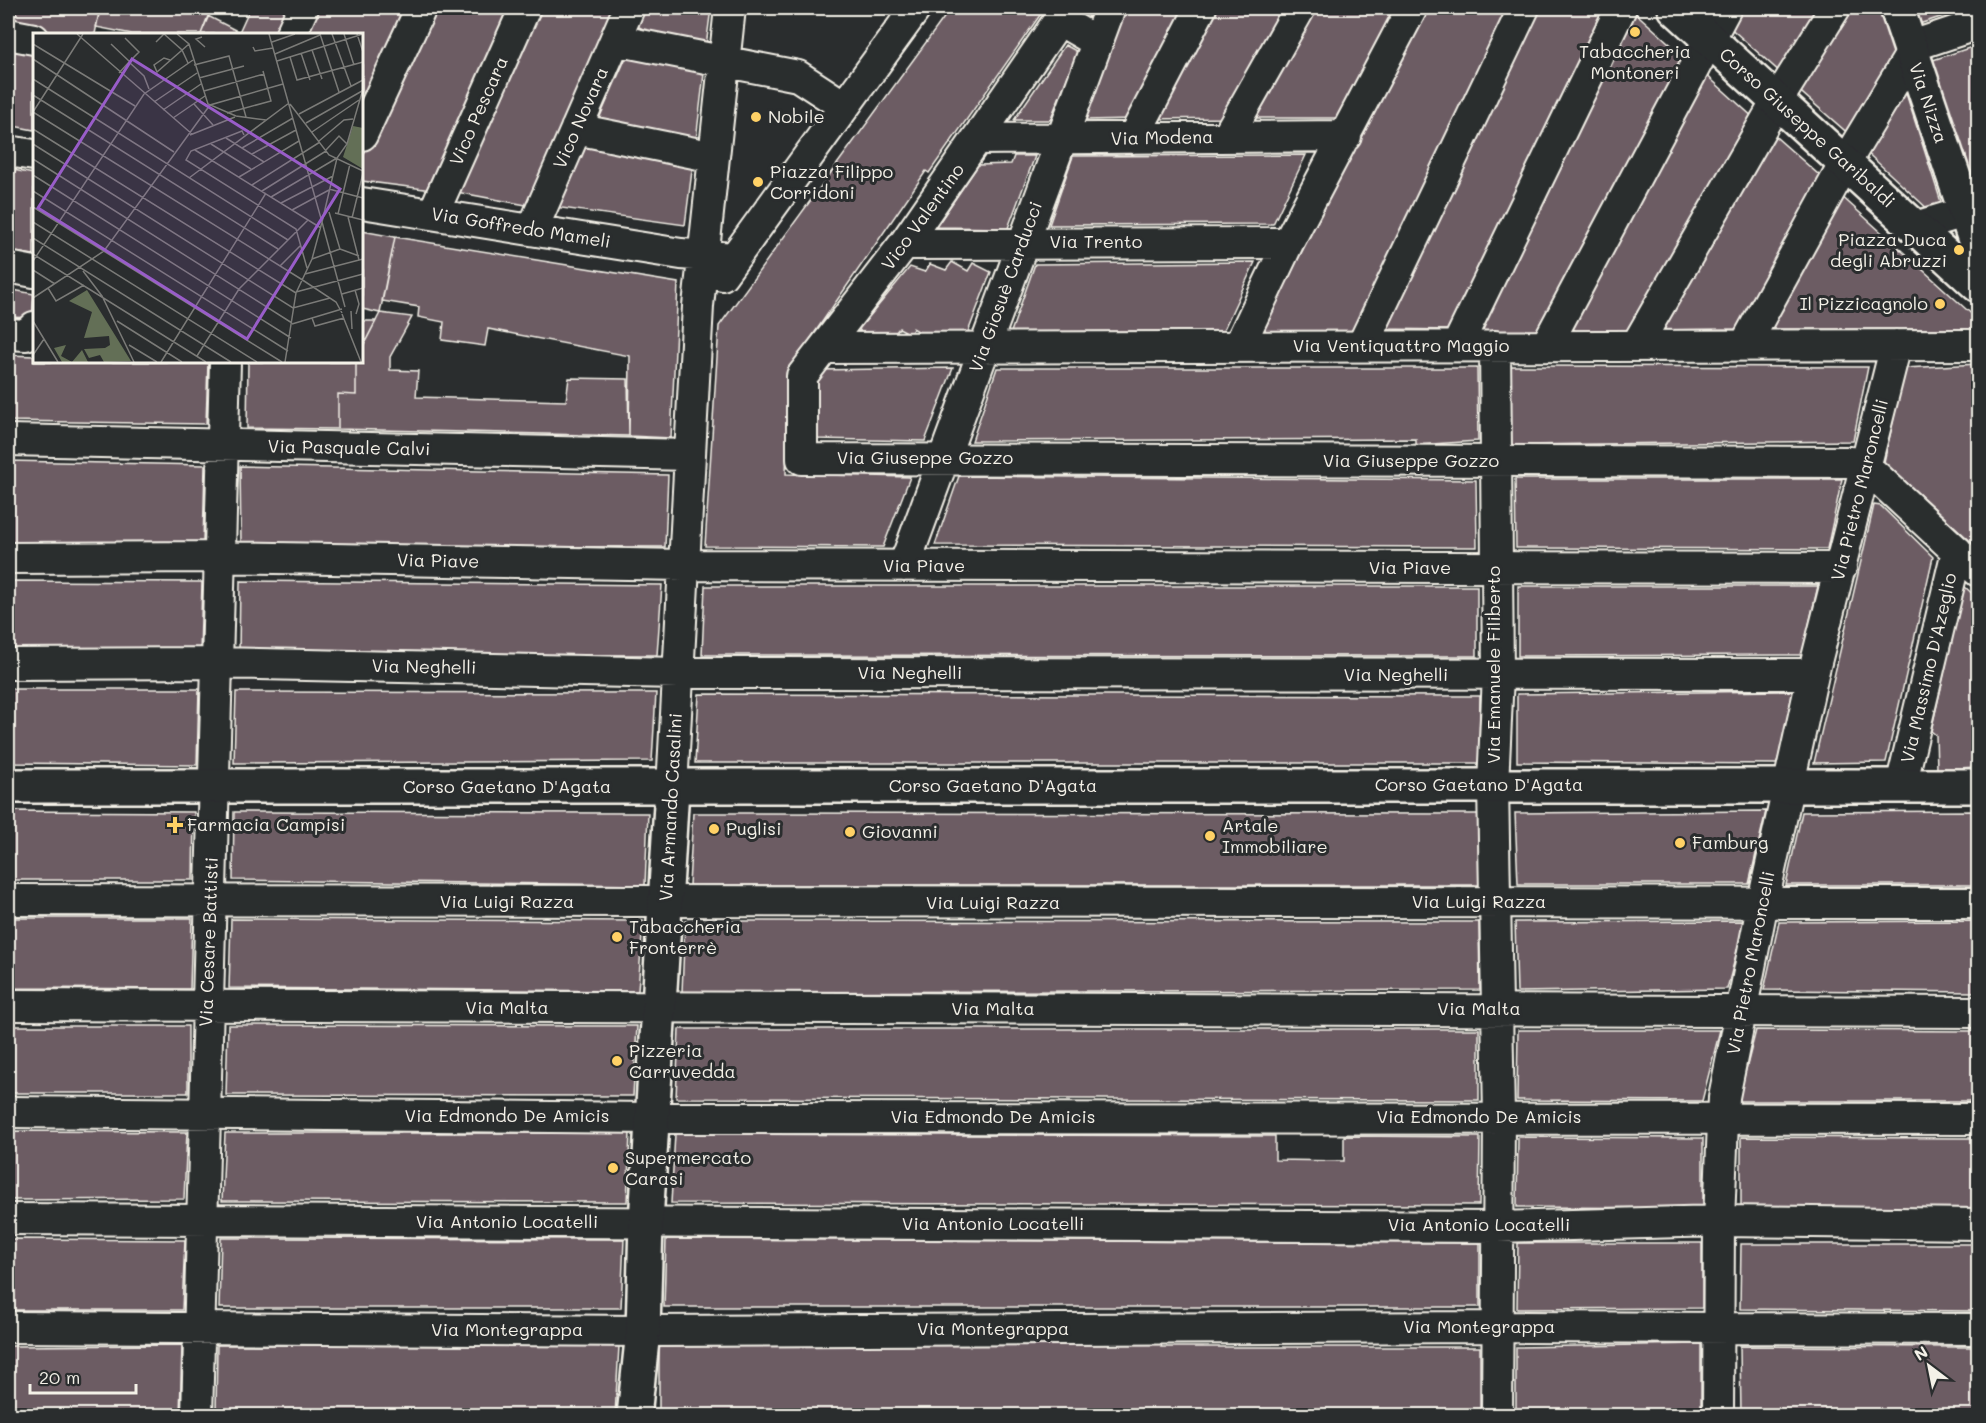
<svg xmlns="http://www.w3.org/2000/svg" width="1986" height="1423" font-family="Mali,sans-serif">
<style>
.building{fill:#6c5b64;stroke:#f4f1e8;stroke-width:1.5}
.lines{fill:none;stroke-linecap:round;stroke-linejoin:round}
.street-casing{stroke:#f4f1e8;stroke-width:34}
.secondary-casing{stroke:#f4f1e8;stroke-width:38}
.street{stroke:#2a2d2e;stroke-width:30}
.secondary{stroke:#2a2d2e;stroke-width:33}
.poi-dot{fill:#ffd166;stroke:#2a2d2e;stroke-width:2}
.labels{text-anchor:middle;stroke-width:6;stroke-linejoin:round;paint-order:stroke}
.poi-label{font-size:18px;fill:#f4f1e8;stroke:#2a2d2e;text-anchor:start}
.street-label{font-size:18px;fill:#f4f1e8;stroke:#2a2d2e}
.inset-road{fill:none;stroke:#7b7b78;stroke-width:1.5}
.view{fill:#995dc9;fill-opacity:0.15;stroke:#995dc9;stroke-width:3}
.inset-edge{fill:none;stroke:#f4f1e8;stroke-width:3}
</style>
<rect width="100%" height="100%" fill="#2a2d2e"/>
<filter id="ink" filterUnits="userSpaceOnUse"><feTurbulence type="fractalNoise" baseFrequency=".0167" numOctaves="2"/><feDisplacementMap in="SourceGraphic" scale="12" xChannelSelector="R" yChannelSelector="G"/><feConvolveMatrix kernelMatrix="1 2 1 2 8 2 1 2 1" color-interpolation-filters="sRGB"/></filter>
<g filter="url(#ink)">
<path class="building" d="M17,8H84L83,10L99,14L95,34H50L13,28Z
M100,8H212L201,34H132L96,27Z
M250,8H287L274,34H201L208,16L239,32Z
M318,8H407L362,103V34H305Z
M432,8H512L432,190L362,181V158Z
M535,8H616L531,206L451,191Z
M640,8H711L706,46L659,37L633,24Z
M951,8H1045L929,173L926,171L789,370L786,474L910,477L883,547L705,546L719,326Z
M1073,8H1094L1090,17Z
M1124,8H1190L1133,119L1085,120Z
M1210,8H1290L1230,118L1151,119Z
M1308,8H1403L1346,118H1246Z
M1424,8H1514L1359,332L1262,331Z
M1534,8H1615L1453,330L1380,329Z
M1630,8L1689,61L1542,331L1472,332Z
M1734,8H1822L1781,73L1726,24Z
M1843,8H1880L1897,60L1851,136L1794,86Z
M1914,8H1968L1919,24Z
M16,45L34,48V130L8,125V82Z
M1065,45L1078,52L1050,120H1014Z
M1978,45V193L1973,195L1930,61Z
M628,53L705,65L696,140L598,121Z
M1703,72L1756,120L1632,330L1562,331Z
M1904,87L1942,205L1931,212L1862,148Z
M1769,131L1827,182L1742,329L1654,330Z
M582,144L693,163L685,225L554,207Z
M1306,155L1273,224L1049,225L1073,156Z
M1014,156H1035L1008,228L936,227L978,165L1011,164Z
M8,169L34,174V255L8,251Z
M1838,193L1977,319L1978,329H1763Z
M362,231L395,237L380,313L362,309Z
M395,237L678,283L671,438L629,436L630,356L488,329L485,346L442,340L444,322L418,317L419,307L382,301Z
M952,262L968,271L973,263L991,272L968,332L925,335L913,328L911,334L899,328L896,332L862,334L859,329L910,267L925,272L930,264L946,270Z
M1255,262L1223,331L1011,332L1035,264Z
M8,289L34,294L32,318L8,317Z
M380,313L412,317L390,357V370L418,371L416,397L566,401L569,378L628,379L629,436L338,429V394L356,395V362H362V348Z
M362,321H376L362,348Z
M8,355L34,356V362H208L206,424L8,421Z
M248,362H356V395L338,394V429L247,428Z
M1978,364V548L1884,462L1905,368Z
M1511,366L1868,367L1853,441L1511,445Z
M953,368L925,441L815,439L816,370Z
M997,368H1477L1478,441L1416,445V439L972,441Z
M8,461L205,465L203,543H8Z
M240,466L668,475L665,547L241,546Z
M959,476L1476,480L1477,547L935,545Z
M1515,479H1842L1827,549L1516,548Z
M1874,505L1881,506L1933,557L1886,762L1814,763Z
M8,581L202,582L200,653H8Z
M240,581L662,585L657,655L239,654Z
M705,586H1477V656L702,655Z
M1518,586H1818L1802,655L1518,656Z
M1964,586L1978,599V767L1937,769L1936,735L1931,731Z
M8,689H199L197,765L8,763Z
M1794,691L1777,764L1517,762V694Z
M236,692L656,693L652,761L234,763Z
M699,694L1480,696L1479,763H695Z
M8,811L194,812L193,880H8Z
M1766,811L1749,884H1518L1515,813Z
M1978,811V885H1786L1802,812Z
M234,812L648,813L645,885L233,880Z
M693,813L1479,814L1480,885H689Z
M8,918H192L190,989L8,988Z
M231,919L643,921L638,991L229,988Z
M685,921L1479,922L1480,990L682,992Z
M1745,921L1727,989L1517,992L1515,922Z
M1978,921V992L1764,990L1779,922Z
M228,1025L637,1026L633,1096L226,1095Z
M8,1026H188V1093H8Z
M679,1029H1479V1100L676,1098Z
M1518,1030H1720L1702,1101L1517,1100Z
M1756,1030L1978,1031V1101H1738Z
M8,1131L187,1132L184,1199L8,1200Z
M225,1133H630L627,1202L222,1201Z
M675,1134L1275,1136V1160L1344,1161V1136L1480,1137L1479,1205L671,1203Z
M1518,1137L1703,1138V1208L1517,1207Z
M1741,1137L1978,1138V1209L1741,1208Z
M221,1238L624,1239L621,1308H219Z
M8,1239L185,1240L182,1310H8Z
M666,1239L1480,1243V1307H664Z
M1518,1243H1702V1308L1517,1309Z
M1741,1244H1978V1311L1740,1309Z
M1162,1342L1161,1347H1480V1416H659V1347Z
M1701,1344V1416H1516V1347Z
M182,1345L180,1416H8V1346Z
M217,1345L619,1346L615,1415H216Z
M1740,1346L1978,1347V1416H1741Z"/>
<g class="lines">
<g class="street-casing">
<path id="street" d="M8,34L34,39
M291,34L303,8
M615,40L798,76L844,106
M1097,42L1059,20L904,244L802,376V459L1850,462L1864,465L1978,571
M1909,47L1978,24
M576,129L714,157
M362,135L421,8
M1227,137L1300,8
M1133,138L1201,8
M979,139L1346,136
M8,151L34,155
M362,203L681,254L734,258
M433,214L525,8
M1915,227L1978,208
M533,228L629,8
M904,244L1288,243
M8,267L34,272
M722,275L916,8
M8,334L26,335L34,327
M1745,345L1845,163L1911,54
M1239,346L1288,243L1412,8
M1362,346L1524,8
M1457,346L1621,8
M1495,346L1498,675L1493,785L1499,1117L1497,1416
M1546,346L1726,8
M1636,346L1777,101L1835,8
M824,348L1978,345
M8,440L690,455
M8,558L219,557L684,565L1841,568
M904,566L1110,8
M8,664L217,663L678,673L1813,674
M1901,786L1957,551
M672,788L698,306L730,8
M8,900L1978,903
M8,1005L1978,1012
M8,1112L653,1118L1978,1119
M8,1219L1498,1227L1719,1221L1978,1224
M8,1327L643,1331L1497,1327L1978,1329
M197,1416L225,362
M1718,1416L1719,1221L1724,1097L1763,902L1813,674L1896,345"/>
</g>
<g class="secondary-casing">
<path id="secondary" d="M1675,8L1978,285
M1897,8L1978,249
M8,786H1978
M634,1416L643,1331L646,1222L672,788"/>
</g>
<use href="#street" class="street"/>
<use href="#secondary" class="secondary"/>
</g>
</g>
<g class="poi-dot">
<circle cx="1635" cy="32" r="6"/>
<circle cx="756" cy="117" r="6"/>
<circle cx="758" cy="182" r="6"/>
<circle cx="1959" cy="250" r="6"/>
<circle cx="1940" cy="304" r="6"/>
<path d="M172 816h6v6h6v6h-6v6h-6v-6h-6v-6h6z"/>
<circle cx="714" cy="829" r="6"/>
<circle cx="850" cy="832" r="6"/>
<circle cx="1210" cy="836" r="6"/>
<circle cx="1680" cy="843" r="6"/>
<circle cx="617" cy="937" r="6"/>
<circle cx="617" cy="1061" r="6"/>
<circle cx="613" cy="1168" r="6"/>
</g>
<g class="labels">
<g class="poi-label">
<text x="1635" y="58" text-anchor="middle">Tabaccheria<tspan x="1635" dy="21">Montoneri</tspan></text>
<text x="768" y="123">Nobile</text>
<text x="770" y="178">Piazza Filippo<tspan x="770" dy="21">Corridoni</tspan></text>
<text x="1947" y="246" text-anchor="end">Piazza Duca<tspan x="1947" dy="21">degli Abruzzi</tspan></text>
<text x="1928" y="310" text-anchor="end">Il Pizzicagnolo</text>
<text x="187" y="831">Farmacia Campisi</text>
<text x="1222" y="832">Artale<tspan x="1222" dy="21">Immobiliare</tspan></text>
<text x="726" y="835">Puglisi</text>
<text x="862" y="838">Giovanni</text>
<text x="1692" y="849">Famburg</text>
<text x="629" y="933">Tabaccheria<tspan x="629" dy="21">Fronterrè</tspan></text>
<text x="629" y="1057">Pizzeria<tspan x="629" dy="21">Carruvedda</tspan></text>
<text x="625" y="1164">Supermercato<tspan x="625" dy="21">Carasi</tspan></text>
</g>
<g class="street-label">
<text transform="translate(1928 103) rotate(71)" y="6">Via Nizza</text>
<text transform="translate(479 111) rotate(-66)" y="6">Vico Pescara</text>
<text transform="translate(581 118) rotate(-66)" y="6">Vico Novara</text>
<text transform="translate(1807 128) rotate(42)" y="6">Corso Giuseppe Garibaldi</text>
<text transform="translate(1162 138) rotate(-1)" y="6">Via Modena</text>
<text transform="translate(923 217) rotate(-54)" y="6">Vico Valentino</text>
<text transform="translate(521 228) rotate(9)" y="6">Via Goffredo Mameli</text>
<text x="1096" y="248">Via Trento</text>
<text transform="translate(1006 287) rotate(-70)" y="6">Via Giosuè Carducci</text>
<text x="1401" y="352">Via Ventiquattro Maggio</text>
<text transform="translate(349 448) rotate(1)" y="6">Via Pasquale Calvi</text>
<text x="925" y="464">Via Giuseppe Gozzo</text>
<text x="1411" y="467">Via Giuseppe Gozzo</text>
<text transform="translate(1860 490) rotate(-76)" y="6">Via Pietro Maroncelli</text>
<text transform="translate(438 561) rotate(1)" y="6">Via Piave</text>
<text x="924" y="572">Via Piave</text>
<text x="1410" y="574">Via Piave</text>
<text transform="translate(1494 665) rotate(-90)" y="6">Via Emanuele Filiberto</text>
<text transform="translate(424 667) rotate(1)" y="6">Via Neghelli</text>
<text transform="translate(1929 668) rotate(-77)" y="6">Via Massimo D'Azeglio</text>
<text x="910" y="679">Via Neghelli</text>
<text x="1396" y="681">Via Neghelli</text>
<text x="1479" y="791">Corso Gaetano D'Agata</text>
<text x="993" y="792">Corso Gaetano D'Agata</text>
<text x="507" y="793">Corso Gaetano D'Agata</text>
<text transform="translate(671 807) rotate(-87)" y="6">Via Armando Casalini</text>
<text x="507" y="908">Via Luigi Razza</text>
<text x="1479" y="908">Via Luigi Razza</text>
<text x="993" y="909">Via Luigi Razza</text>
<text transform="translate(209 942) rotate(-88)" y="6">Via Cesare Battisti</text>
<text transform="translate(1751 963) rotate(-79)" y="6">Via Pietro Maroncelli</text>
<text x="507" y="1014">Via Malta</text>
<text x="993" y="1015">Via Malta</text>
<text x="1479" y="1015">Via Malta</text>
<text x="507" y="1122">Via Edmondo De Amicis</text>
<text x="993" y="1123">Via Edmondo De Amicis</text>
<text x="1479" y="1123">Via Edmondo De Amicis</text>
<text x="507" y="1228">Via Antonio Locatelli</text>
<text x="993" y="1230">Via Antonio Locatelli</text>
<text x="1479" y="1231">Via Antonio Locatelli</text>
<text x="1479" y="1333">Via Montegrappa</text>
<text x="993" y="1335">Via Montegrappa</text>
<text x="507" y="1336">Via Montegrappa</text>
</g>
</g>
<g transform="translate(33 33)">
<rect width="330" height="330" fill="#2a2d2e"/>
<path d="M320,93L330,95V136L310,124ZM54,257L98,328L71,329L67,322L56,325L51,316L72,315L77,312L76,303L51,305L59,279L36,268ZM33,312L28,323L39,329L49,317L55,329H29L21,315Z" fill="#636f56"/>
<path class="inset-road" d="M44,1L159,101M144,1L156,11L175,71L203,83L233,87M236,1L289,189L279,226L263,260L252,329M287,1L306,59M299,1L318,53M311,1L321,32M324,1L330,19M169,4L163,6L172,14M92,5L106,19L96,29M123,9L131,1L149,17L155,30M239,9L262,1M0,11L102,73M78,11L97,29M220,14L222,18L240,15M279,17L289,46M268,20L277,47M242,21L287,2M257,24L264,47L330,29M0,26L141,119M137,27L131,25L121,32L124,39L156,11M244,28L330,1M161,32L196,23L213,84M86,40L96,29L111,43L116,56M166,45L211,33M0,46L255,207M171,58L231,41M0,62L245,216M121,69L164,40M161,71L180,92M257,71L296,122L330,138M130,77L168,51M0,79L268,246L303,269L309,280M0,79L50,1M194,80L238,68L230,38M266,81L330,47M140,85L172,63M273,90L329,58M0,96L263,260M279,99L326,67M157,102L202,84M211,102L209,98L158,118L153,127L263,196L274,235M193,105L231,129M286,108L311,87L320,86M0,111L260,275L297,265M178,111L218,136M209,115L260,85M162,117L288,195M293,117L306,103L314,111M219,121L263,97M0,126L259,290M0,142L258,305M206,144L266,108M156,145L256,70M219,152L287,109M296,156L330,165M0,158L255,318M229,158L293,118M238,164L304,125M248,170L300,143M0,174L249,329M259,177L296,157M302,180L330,187M305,181L317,131M315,184L326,227M319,185L330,140M0,189L224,329M0,205L198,329M307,216L326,223M0,221L173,329M279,226L307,216L296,179M0,228L111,61L160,27M247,233L268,212M0,237L22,251M50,238L69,263L101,329M272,241L330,226M15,255L23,268L51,252M322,257L326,271L323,281M263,259L330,241M309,261L330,255M0,265L71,218L177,72L250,51M312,274L289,189L304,125L314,111L330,56M318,278L319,296M309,281L328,329M279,285L282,293L311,285M0,288L25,329M84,288L149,329M259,291L309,276M96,312L124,329M0,322L11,306M164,323L206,256L275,187M128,329L233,160"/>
<path class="view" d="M99,26L307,156L214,306L5,175Z"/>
<rect width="330" height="330" class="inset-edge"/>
</g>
<rect width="1986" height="1423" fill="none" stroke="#2a2d2e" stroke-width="30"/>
<rect x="15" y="15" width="1956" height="1393" fill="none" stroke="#f4f1e8" stroke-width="2" filter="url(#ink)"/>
<g transform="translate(1929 1366) rotate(328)" stroke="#2a2d2e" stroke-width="4.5" paint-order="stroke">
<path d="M0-4.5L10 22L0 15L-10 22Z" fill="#f4f1e8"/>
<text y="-9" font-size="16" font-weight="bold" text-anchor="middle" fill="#f4f1e8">N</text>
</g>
<path d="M30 1384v9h106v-9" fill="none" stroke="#f4f1e8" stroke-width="3"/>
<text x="39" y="1384" font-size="18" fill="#f4f1e8" stroke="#2a2d2e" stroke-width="4.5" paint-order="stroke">20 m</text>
</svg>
